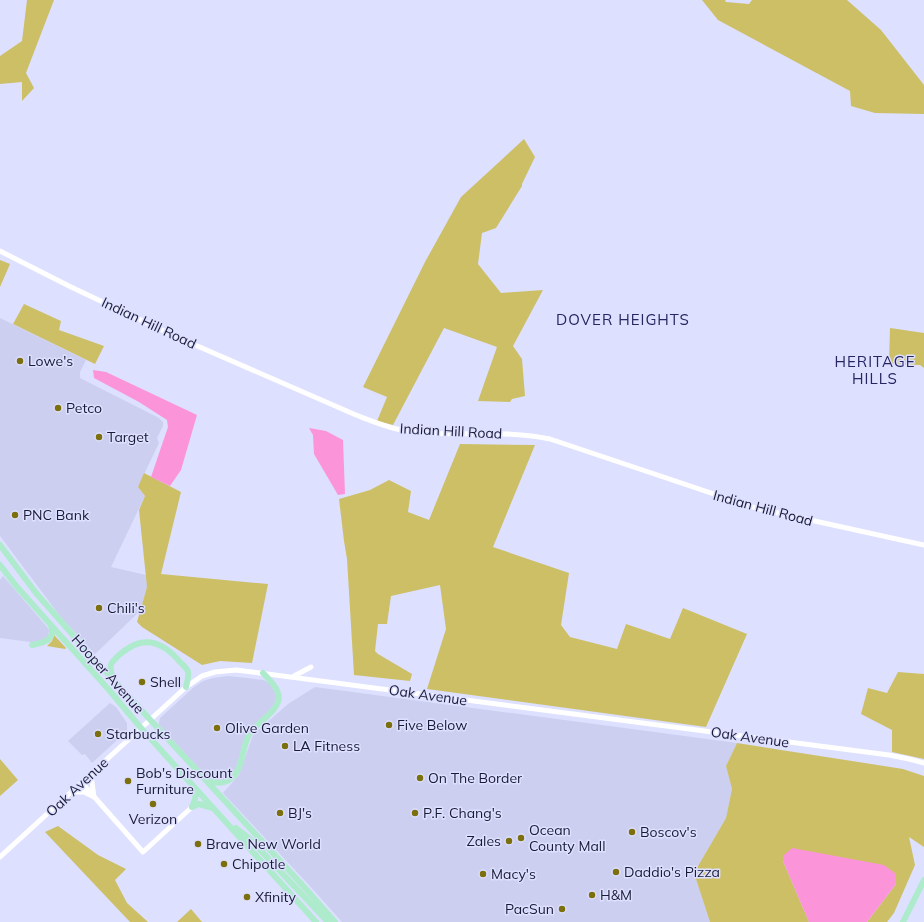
<svg xmlns="http://www.w3.org/2000/svg" width="924" height="922" font-family="Mulish,sans-serif">
<style>
.built{fill:#cccff0}
.green{fill:#cdbf66}
.water{fill:#fc94da}
.lines{fill:none;stroke-linecap:round;stroke-linejoin:round}
.minor{stroke:#fff;stroke-width:5}
.major{stroke:#aeebcd;stroke-width:6}
.poi-dot{fill:#7c6f0d;stroke:#dde0ff;stroke-width:1.5}
.labels{text-anchor:middle;stroke-width:3;stroke-linejoin:round;paint-order:stroke}
.street-label{font-size:14px;fill:#191a35;stroke:#dde0ff}
.poi-label{font-size:14px;fill:#191a35;stroke:#dde0ff;text-anchor:start}
.neighbourhood-label{font-size:15px;letter-spacing:1px;fill:#282562;stroke:#dde0ff}
</style>
<rect width="100%" height="100%" fill="#dde0ff"/>
<path class="built" d="M0,318L86,360L80,372V378L159,418L163,422V426L157,438L159,443L138,487L145,496L111,567L146,575L147,587L140,611L95,654L60,616L0,536Z
M3,576L48,628L49,630L48,637L38,643L0,638V580Z
M228,676L264,680L269,683L276,692V700L271,710L250,728L246,736L235,770L231,777L222,781L208,778L205,775L159,725V722L160,718L194,687L203,681L213,678Z
M315,687L737,743L726,766L732,789L726,818L694,873L710,922H342L309,885L223,793L239,775L253,735L288,704Z
M110,703L116,707L127,723V731L92,763L85,754L82,755L68,741Z"/>
<path class="green" d="M27,0H54L26,73L34,88L22,101V82L0,84V56L22,41Z
M702,0H725L726,2L749,4L752,0H847L881,30L924,85V114L875,113L851,106L850,91L718,20Z
M524,139L535,157L522,184V186L496,228L482,233L478,264L501,293L543,290L513,346L522,359L525,396L512,399L510,402L478,401L497,347L444,328L393,425L377,421L387,397L363,387L425,262L461,197Z
M0,260L10,264L0,287Z
M24,304L61,321L59,330L104,346L95,364L13,324Z
M890,328L924,333V368L920,365L889,364Z
M460,444L535,445L493,547L569,573L561,625L570,637L617,649L626,624L670,639L683,608L747,634L706,727L427,689L446,629L440,585L391,596L387,624H378L375,651L378,654L412,674L410,681L354,675L347,559L344,541L339,499L370,490L389,480L411,491L408,512L429,520Z
M144,473L181,492L161,574L268,584L252,663L220,661L202,665L142,627L137,622L147,587L139,510L145,496L138,487Z
M54,635L66,648L65,649L47,646L52,641Z
M898,672L924,674V759L892,752V730L861,714L868,688L887,693Z
M737,743L903,769L924,776V847L909,837L915,865L894,913L887,922H867L896,884L783,861L809,922H710L694,873L726,818L732,789L726,766Z
M0,759L18,780L0,796Z
M58,826L98,855L126,869L115,880L127,903L148,922H130L45,832Z
M191,909L202,922H177Z"/>
<path class="water" d="M93,370L106,372L197,415L181,470L170,486L151,477L168,427L167,420L139,402L94,378Z
M309,428L326,431L343,440L345,494L338,495L314,454L313,435Z
M792,848L884,865L896,874V884L867,922H809L783,861V856Z"/>
<g class="lines">
<path class="minor" d="M0,251L71,287L179,338L356,415C369,420 383,426 397,429C447,439 499,428 550,439L756,508L924,545
M294,676L311,667
M82,783L143,852L192,807
M73,792H84L94,797L91,775
M0,857L186,687L202,676L215,672L236,670L889,755L909,759L924,763"/>
<path class="major" d="M0,545L36,593L87,651L305,888L335,922
M0,565L17,587L109,690L141,728L316,922
M32,645C43,643 56,640 51,626
M112,676C109,664 110,664 119,655C125,650 132,645 140,643C157,639 170,650 180,662C183,665 187,668 188,672C189,676 187,682 186,687
M207,779C212,782 218,784 224,782C245,776 240,748 250,733C253,728 259,724 263,720C286,701 282,692 263,673
M192,807C195,800 197,795 194,787
M192,807L199,804L213,808
M236,828L250,839L328,922
M903,922L924,880"/>
</g>
<g class="poi-dot">
<circle cx="20" cy="361" r="4"/>
<circle cx="58" cy="408" r="4"/>
<circle cx="99" cy="437" r="4"/>
<circle cx="15" cy="515" r="4"/>
<circle cx="99" cy="608" r="4"/>
<circle cx="142" cy="682" r="4"/>
<circle cx="389" cy="725" r="4"/>
<circle cx="217" cy="728" r="4"/>
<circle cx="98" cy="734" r="4"/>
<circle cx="285" cy="746" r="4"/>
<circle cx="420" cy="778" r="4"/>
<circle cx="128" cy="781" r="4"/>
<circle cx="153" cy="804" r="4"/>
<circle cx="280" cy="813" r="4"/>
<circle cx="415" cy="813" r="4"/>
<circle cx="632" cy="832" r="4"/>
<circle cx="521" cy="838" r="4"/>
<circle cx="509" cy="841" r="4"/>
<circle cx="198" cy="844" r="4"/>
<circle cx="224" cy="864" r="4"/>
<circle cx="616" cy="872" r="4"/>
<circle cx="483" cy="874" r="4"/>
<circle cx="592" cy="895" r="4"/>
<circle cx="247" cy="897" r="4"/>
<circle cx="562" cy="909" r="4"/>
</g>
<g class="labels">
<g class="street-label">
<text transform="translate(149 323) rotate(25)" y="5">Indian Hill Road</text>
<text transform="translate(451 431) rotate(3)" y="5">Indian Hill Road</text>
<text transform="translate(763 508) rotate(15)" y="5">Indian Hill Road</text>
<text transform="translate(108 674) rotate(48)" y="5">Hooper Avenue</text>
<text transform="translate(428 695) rotate(8)" y="5">Oak Avenue</text>
<text transform="translate(750 737) rotate(8)" y="5">Oak Avenue</text>
<text transform="translate(77 787) rotate(-43)" y="5">Oak Avenue</text>
</g>
<g class="poi-label">
<text x="28" y="366">Lowe's</text>
<text x="66" y="413">Petco</text>
<text x="107" y="442">Target</text>
<text x="23" y="520">PNC Bank</text>
<text x="107" y="613">Chili's</text>
<text x="150" y="687">Shell</text>
<text x="397" y="730">Five Below</text>
<text x="225" y="733">Olive Garden</text>
<text x="106" y="739">Starbucks</text>
<text x="293" y="751">LA Fitness</text>
<text x="136" y="778">Bob's Discount<tspan x="136" dy="16">Furniture</tspan></text>
<text x="428" y="783">On The Border</text>
<text x="288" y="818">BJ's</text>
<text x="423" y="818">P.F. Chang's</text>
<text x="153" y="824" text-anchor="middle">Verizon</text>
<text x="529" y="835">Ocean<tspan x="529" dy="16">County Mall</tspan></text>
<text x="640" y="837">Boscov's</text>
<text x="501" y="846" text-anchor="end">Zales</text>
<text x="206" y="849">Brave New World</text>
<text x="232" y="869">Chipotle</text>
<text x="624" y="877">Daddio's Pizza</text>
<text x="491" y="879">Macy's</text>
<text x="600" y="900">H&amp;M</text>
<text x="255" y="902">Xfinity</text>
<text x="554" y="914" text-anchor="end">PacSun</text>
</g>
<g class="neighbourhood-label">
<text x="623" y="325">DOVER HEIGHTS</text>
<text x="875" y="367">HERITAGE<tspan x="875" dy="17">HILLS</tspan></text>
</g>
</g>
</svg>
